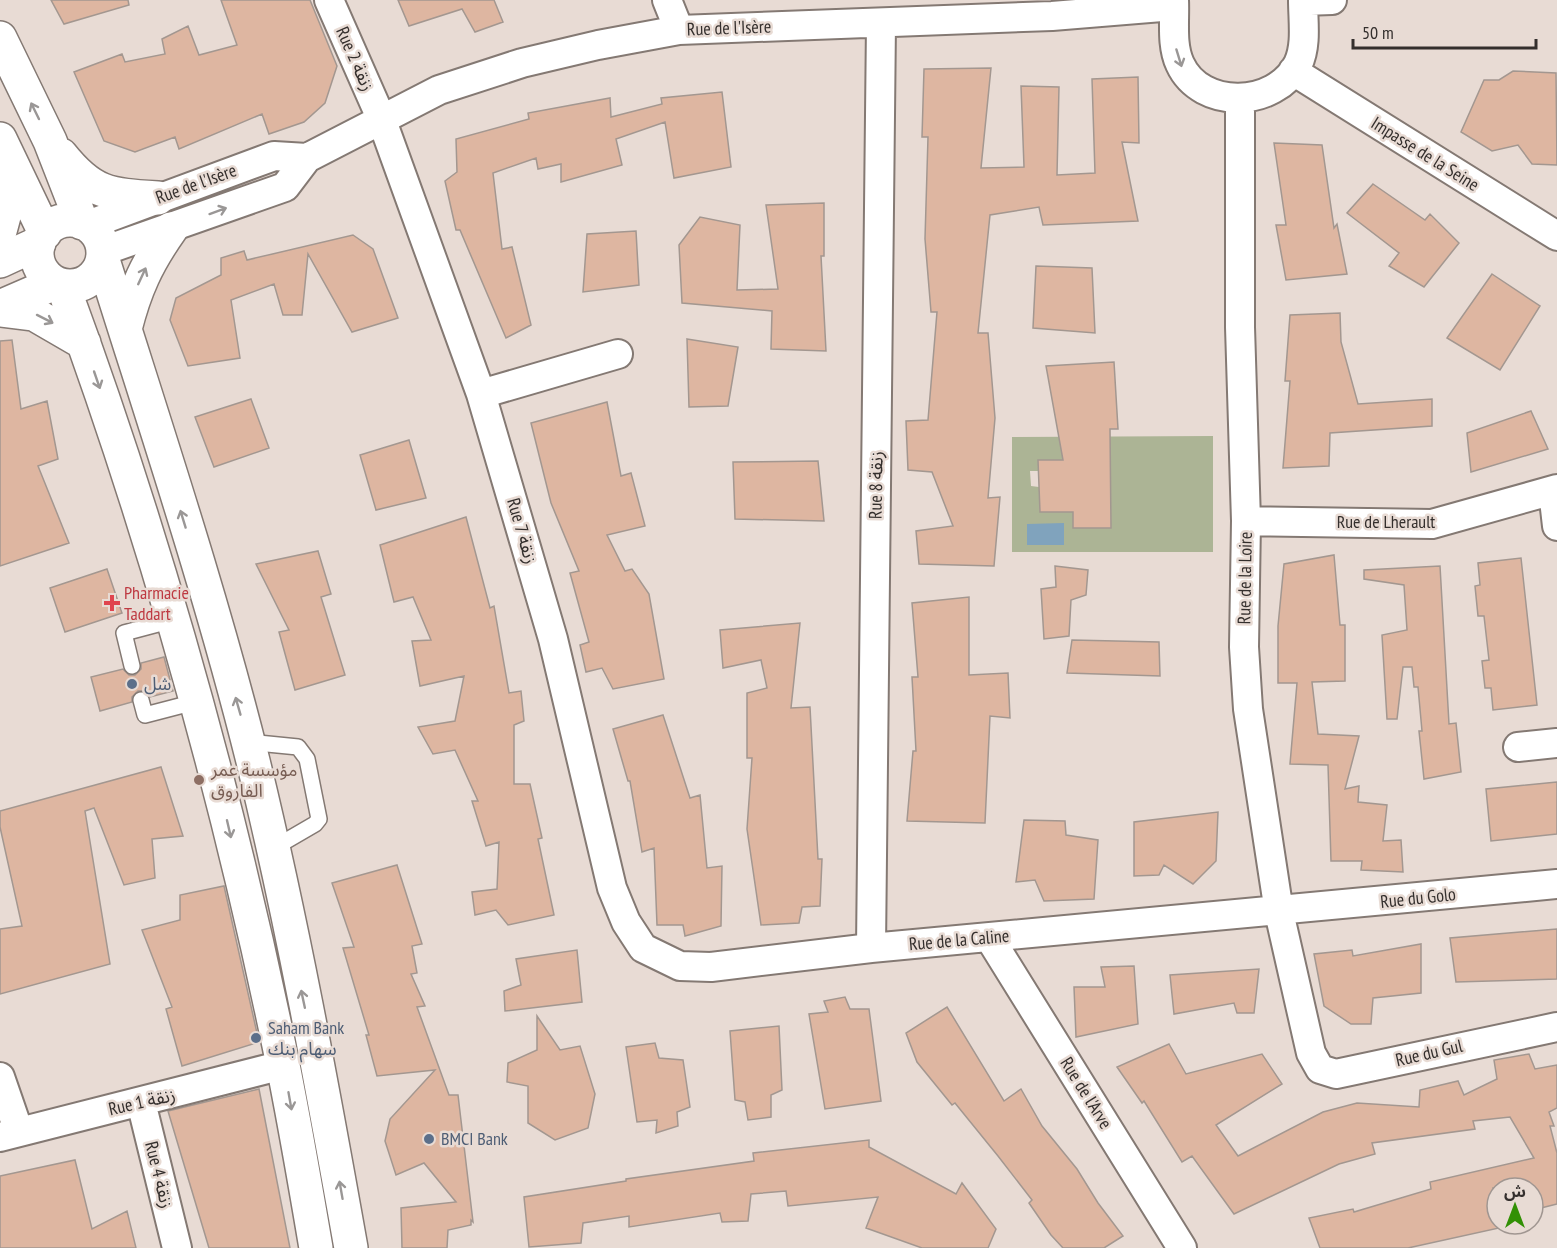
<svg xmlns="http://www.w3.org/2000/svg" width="1557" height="1248" font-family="'PT Sans Narrow','Noto Sans Arabic',sans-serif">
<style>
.green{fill:#acb495;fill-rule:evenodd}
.water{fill:#80a3bd}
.building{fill:#deb6a1;stroke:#a39790;stroke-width:1.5}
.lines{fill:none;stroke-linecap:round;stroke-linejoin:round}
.lane-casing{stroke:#847973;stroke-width:18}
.street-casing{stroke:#847973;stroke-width:32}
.secondary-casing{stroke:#847973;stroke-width:36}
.primary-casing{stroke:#847973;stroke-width:36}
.lane{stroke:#fff;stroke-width:15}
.street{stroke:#fff;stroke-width:28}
.secondary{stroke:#fff;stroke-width:33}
.primary{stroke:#fff;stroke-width:33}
.oneway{stroke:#9a9796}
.health-dot{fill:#e0444e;stroke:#e8dbd4;stroke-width:2}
.service-dot{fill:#5c6f8a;stroke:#e8dbd4;stroke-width:2}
.education-dot{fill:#8d6e63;stroke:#e8dbd4;stroke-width:2}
.labels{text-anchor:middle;stroke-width:5;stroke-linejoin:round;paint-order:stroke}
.street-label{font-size:18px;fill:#342f2d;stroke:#e8dbd4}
.health-label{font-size:18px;fill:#be3a42;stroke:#e8dbd4;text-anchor:start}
.service-label{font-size:18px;fill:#4e5e75;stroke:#e8dbd4;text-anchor:start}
.education-label{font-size:18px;fill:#785e54;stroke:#e8dbd4;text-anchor:start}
</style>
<rect width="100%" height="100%" fill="#e8dbd4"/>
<path class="green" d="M1213,436V552H1012V437ZM1064,460L1081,465L1110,464L1111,481L1106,482V510H1111V528H1073V512H1040L1039,487L1031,486L1030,471H1038Z"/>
<path class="water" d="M1064,523V545H1027V524Z"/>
<path class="building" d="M51,0H128L129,5L64,24Z
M221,0H310L337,66L325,103L304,122L269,134L262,114L179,149L175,137L135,152L104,141L74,72L122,54L125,62L165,54L162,39L188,26L199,55L237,45Z
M398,0H494L503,22L475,32L462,9L409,26Z
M991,68L981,168L1024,167L1021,86L1059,87L1057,175L1095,173L1092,79L1138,77L1139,143L1122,142L1138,221L1043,225L1039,207L990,215L978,333H988L995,418L988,498L1000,497L994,566L919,564L916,531L953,526L932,472L908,470L906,421L928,420L937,312H931L925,239L928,137H922L924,69Z
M1513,71L1556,73L1557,165L1532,164L1518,145L1492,151L1461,132L1484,80H1499Z
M722,92L731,167L674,178L665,122L616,139L622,165L561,182V164L538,169L536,158L493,173L502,249L512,247L531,325L506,338L460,230H456L445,181L457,172L456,139L529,119L528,113L610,98L611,117L662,104L661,98Z
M1274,143L1322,145L1334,228L1337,224L1347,274L1286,280L1276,225H1286Z
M1373,184L1425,220L1430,214L1459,243L1424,287L1389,266L1399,253L1347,213Z
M824,203V256H821L826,351L771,349L772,311L682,303L679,245L700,217L740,225L737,290L778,289L766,205Z
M636,231L639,285L583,292L587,234Z
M353,235L373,249L398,318L352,332L308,254L302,315H283L274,284L231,300L240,358L188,366L170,320L176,298L221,275V258L244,251L247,260Z
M1036,266L1092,268L1095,333L1033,328Z
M1492,274L1540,306L1500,370L1447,338Z
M1340,313L1341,342L1358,404L1432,399V426L1330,433L1329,466L1283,468L1290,381H1285L1290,315Z
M687,339L738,347L728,406L689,407Z
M12,340L21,409L47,401L58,459L38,466L69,543L0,566V341Z
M1114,362L1118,429H1110L1111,528H1073V512H1040L1038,460H1063L1046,366Z
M251,399L269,448L214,467L195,417Z
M607,402L621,476L631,473L645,526L607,535L625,571L632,569L649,594L664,679L613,689L602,668L586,672L580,645L589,642L570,573L579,571L551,503L531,423Z
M1531,411L1548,449L1471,472L1467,433Z
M409,440L426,498L376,510L360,455Z
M818,461L824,521L735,519L733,462Z
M466,517L490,608L494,606L509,693L521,691L524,721L514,725V784H530L542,838L538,839L554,915L508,925L496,910L475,915L472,892L497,889L499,842L486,846L472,801H478L455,750L433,754L418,727L455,721L464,676L420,686L412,641L431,640L413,597L394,602L380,545Z
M318,551L331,594L321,597L345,675L295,690L279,632L289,630L256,564Z
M1334,555L1340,625H1345V681L1312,682L1318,734L1359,736L1345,789L1359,786L1358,802L1387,805L1383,841L1401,840L1403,872L1361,870L1362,861H1331L1328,765L1290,764L1297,683H1278V626L1284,564Z
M1521,558L1537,705L1493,710L1491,688H1485L1482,661L1489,660L1484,616H1478L1475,586L1480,585L1478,563Z
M1055,566L1088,570L1086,595L1071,600L1069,636L1044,639L1041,589L1056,587Z
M1440,566L1449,724L1456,723L1461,772L1424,779L1419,731H1422L1418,687H1414L1412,667H1403L1397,719H1387L1382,635L1407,630L1404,585L1364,579V570Z
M107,569L122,613L65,632L50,588Z
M969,597V675L1008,673L1010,718L990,716L985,823L907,821L913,751H916L912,677H918L912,603Z
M800,623L791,708L810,707L818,859H822L820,906L802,907L799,923L761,925L747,829L752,758H747V693L767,688L761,660L723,668L720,630Z
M1072,640L1159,642L1160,676L1067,673Z
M164,657L173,691L150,697L144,691H138L132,697V702L100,711L91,677L123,669L129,675H135L141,669V663Z
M663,715L690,798L700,795L707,868L722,866L721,926L685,936L683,925H657L654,848L642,852L630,781H628L613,729Z
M161,767L183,836L152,839L155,878L124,885L94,808L85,811L110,964L0,994V929L22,926L0,827V811Z
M1557,782V834L1491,841L1486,789Z
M1218,812L1216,861L1193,884L1164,865L1159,875L1134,876V822Z
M1024,820L1065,821L1066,835L1098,840L1094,899L1044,901L1035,880L1016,882Z
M397,865L422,944L412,946L417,973L411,974L425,1006L417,1007L449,1095H458L473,1222L471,1220V1225L448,1230L447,1248H402L401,1208L456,1202L424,1163L396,1175L385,1141L390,1119L435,1070L377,1076L366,1035H369L343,948L354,947L332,883Z
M224,886L259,1042L182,1066L166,1009L172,1007L142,930L180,920V895Z
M1557,929V979L1456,982L1450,938Z
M1421,944V993L1373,998L1371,1024H1351L1324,1006L1314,954L1352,950L1353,956Z
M577,950L582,1002L505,1011L504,991L521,985L516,959Z
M1134,966L1138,1024L1076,1037L1074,987H1105L1101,967Z
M1259,969L1254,1013H1237L1234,1003L1174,1014L1170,975Z
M845,997L850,1009H869L881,1101L825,1109L809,1014L828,1012L824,1001Z
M947,1007L1004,1101L1021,1089L1042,1126L1077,1169L1098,1203L1123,1236L1104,1248H1063L1051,1235L1029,1203L1032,1200L998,1156L955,1103L952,1105L917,1062L906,1033Z
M537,1016L560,1050L580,1046L595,1094L588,1128L555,1140L528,1123V1086L507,1082L508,1063L537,1050Z
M779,1026L782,1090L771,1095V1117L748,1120L745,1102L735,1100L730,1031Z
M655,1043L659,1058L683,1060L690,1107L677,1112L678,1126L656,1133L657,1120L637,1122L626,1047Z
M1169,1044L1186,1074L1262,1054L1282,1084L1216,1125L1238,1156L1323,1112L1357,1103L1419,1107L1420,1090L1458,1081L1464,1095L1497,1079L1494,1060L1529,1054L1535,1069L1557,1065V1108L1549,1112L1554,1126H1550L1557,1153V1204L1533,1210V1188H1493L1499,1228L1408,1248H1320L1309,1218L1353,1209L1354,1212L1431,1189L1430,1182L1534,1158L1510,1117L1473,1121L1475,1129L1372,1143L1375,1154L1339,1164L1234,1214L1192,1156L1182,1162L1144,1101L1142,1103L1117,1067Z
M259,1089L290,1248H209L168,1111Z
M869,1140V1147L956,1194L962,1183L996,1229L988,1248H922L866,1228L878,1197L788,1206L786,1191L751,1194L748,1221L722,1222L720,1213L629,1227V1216L583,1223L581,1243L529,1247L524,1197L626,1181V1179L754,1161L753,1153Z
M75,1160L92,1229L127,1211L136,1248H0V1176Z"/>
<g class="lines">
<g class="lane-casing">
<path id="lane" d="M132,666L124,633L173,620
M141,700L145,715L195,702
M248,742L298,747L307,759L319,819L315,824L272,849"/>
</g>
<g class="street-casing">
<path id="street" d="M329,0L381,118L481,394L553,639L612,888L626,922L643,948L680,966L711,967L871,948L1557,884
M667,0L679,30
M1174,0C1175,20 1171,45 1180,64C1201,110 1275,108 1298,64C1307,45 1303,21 1303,0
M1303,1L1332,0
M1293,71L1557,236
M1240,98V327L1246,521L1244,647L1248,709L1279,912L1311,1053L1320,1069L1336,1074L1557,1027
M88,225L274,156L307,158
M103,251L285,187L307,158L439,90L522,63L598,45L679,30L1052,16L1174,6
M481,394L618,354
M1553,491L1557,526
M1246,521L1432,524L1557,489
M1518,747L1557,743
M989,937L1182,1248
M871,948L881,23
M0,1077L19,1132
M141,1102L177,1248
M0,1137L283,1065"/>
</g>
<g class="secondary-casing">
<path id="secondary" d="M0,261L39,243
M0,307L55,283"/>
</g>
<g class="primary-casing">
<path id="primary" d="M0,38L50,141L82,223
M0,139L45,233
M61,155C92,194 109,195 158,198
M37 253a33 33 0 1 1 66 0a33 33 0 1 1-66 0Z
M0,231L7,205L9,164
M103,260C155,426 211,592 253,761C292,921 322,1085 351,1248
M63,286C153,530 224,782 277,1036C292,1106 304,1177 316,1248
M0,310L34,314L84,343
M125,329C135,289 147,263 171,229"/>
</g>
<use href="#lane" class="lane"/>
<use href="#street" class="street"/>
<use href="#secondary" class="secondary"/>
<use href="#primary" class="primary"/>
</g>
<defs><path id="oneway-shaft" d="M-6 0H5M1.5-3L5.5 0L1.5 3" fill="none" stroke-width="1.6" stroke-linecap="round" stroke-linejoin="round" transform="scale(1.5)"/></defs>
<g class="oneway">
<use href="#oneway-shaft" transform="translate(1179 58) rotate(73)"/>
<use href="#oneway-shaft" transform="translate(35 111) rotate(-116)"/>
<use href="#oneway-shaft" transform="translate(218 211) rotate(-20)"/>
<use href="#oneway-shaft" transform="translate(142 276) rotate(-65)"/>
<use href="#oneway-shaft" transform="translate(45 319) rotate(27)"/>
<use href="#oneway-shaft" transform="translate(97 380) rotate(71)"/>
<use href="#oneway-shaft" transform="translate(183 519) rotate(-107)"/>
<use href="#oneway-shaft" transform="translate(238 706) rotate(-106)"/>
<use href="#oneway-shaft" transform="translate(229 829) rotate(77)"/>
<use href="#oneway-shaft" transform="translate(303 999) rotate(-102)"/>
<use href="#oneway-shaft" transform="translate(290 1101) rotate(80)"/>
<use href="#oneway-shaft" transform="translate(341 1190) rotate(-100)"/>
</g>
<path class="health-dot" d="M109 594h6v6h6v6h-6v6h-6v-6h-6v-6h6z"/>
<g class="service-dot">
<circle cx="132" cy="684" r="6"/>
<circle cx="256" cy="1038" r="6"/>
<circle cx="429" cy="1139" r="6"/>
</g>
<circle class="education-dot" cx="199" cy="780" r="6"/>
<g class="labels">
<g class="street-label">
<text transform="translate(729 28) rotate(-2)" y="6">Rue de l'Isère</text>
<text transform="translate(355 59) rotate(66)" y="6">Rue 2 زنقة</text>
<text transform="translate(1425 154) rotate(32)" y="6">Impasse de la Seine</text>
<text transform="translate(196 184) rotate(-20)" y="6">Rue de l'Isère</text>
<text transform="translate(876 485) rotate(-89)" y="6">Rue 8 زنقة</text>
<text x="1386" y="528">Rue de Lherault</text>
<text transform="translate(522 531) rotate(74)" y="6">Rue 7 زنقة</text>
<text transform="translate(1245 578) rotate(-89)" y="6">Rue de la Loire</text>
<text transform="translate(1418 898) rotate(-6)" y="6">Rue du Golo</text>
<text transform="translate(959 940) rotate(-5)" y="6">Rue de la Caline</text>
<text transform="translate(1429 1053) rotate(-13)" y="6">Rue du Gul</text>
<text transform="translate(1086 1093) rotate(58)" y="6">Rue de l'Arve</text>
<text transform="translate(142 1102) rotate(-13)" y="6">Rue 1 زنقة</text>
<text transform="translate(159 1175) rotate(76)" y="6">Rue 4 زنقة</text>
</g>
<g class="health-label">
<text x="124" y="599">Pharmacie<tspan x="124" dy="21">Taddart</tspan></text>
</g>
<g class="service-label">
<text x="144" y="690">شل</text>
<text x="268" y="1034">Saham Bank<tspan x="268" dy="21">سهام بنك</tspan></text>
<text x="441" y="1145">BMCI Bank</text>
</g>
<g class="education-label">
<text x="211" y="776">مؤسسة عمر<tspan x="211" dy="21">الفاروق</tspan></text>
</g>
</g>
<g transform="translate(1515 1206)"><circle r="28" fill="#e8dbd4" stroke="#a09691" stroke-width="1.5"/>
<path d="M0-4.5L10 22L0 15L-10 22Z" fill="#329005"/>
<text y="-9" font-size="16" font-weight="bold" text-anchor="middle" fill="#342f2d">ش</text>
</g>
<path d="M1353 39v9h183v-9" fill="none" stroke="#342f2d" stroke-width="3"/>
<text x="1362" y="39" font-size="18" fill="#342f2d" stroke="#e8dbd4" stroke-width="4.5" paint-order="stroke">50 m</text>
</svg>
